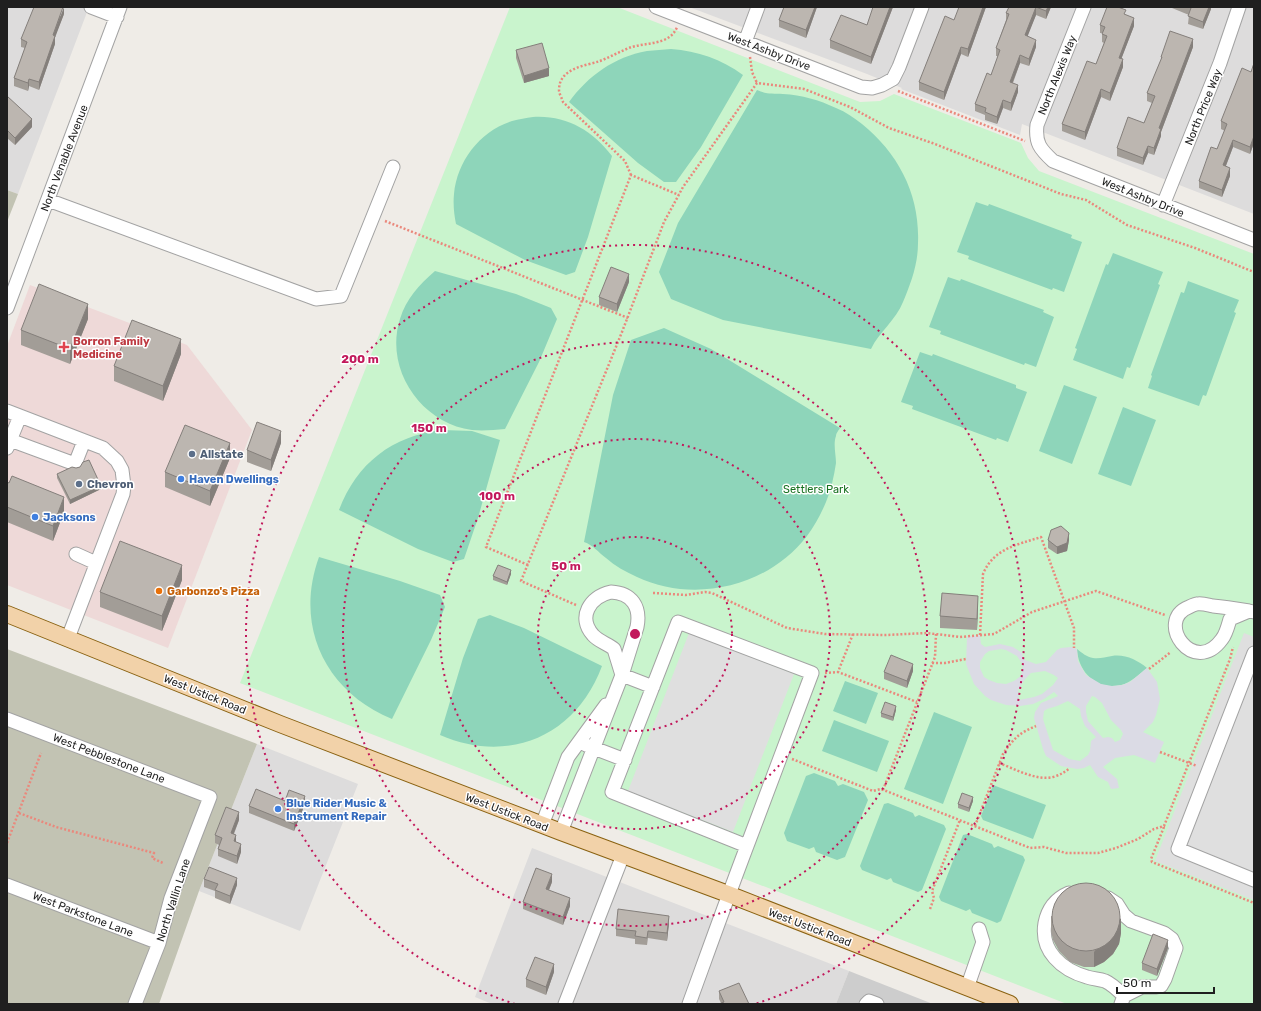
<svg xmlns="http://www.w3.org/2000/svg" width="1261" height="1011" font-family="Rubik,sans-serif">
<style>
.residential{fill:#dddcdc}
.commercial{fill:#eed9d8}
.religious{fill:#cdcdcd}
.construction{fill:#c2c3b3}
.park{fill:#c9f4cd}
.pitch{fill:#8ed5ba}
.parking{fill:#dfdfdf}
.plaza{fill:#dbdbe5;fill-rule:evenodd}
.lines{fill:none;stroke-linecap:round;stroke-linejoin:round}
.minor-casing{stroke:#a3a3a3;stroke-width:15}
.major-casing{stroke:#8a6211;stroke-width:18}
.path{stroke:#ea887c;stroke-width:2.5;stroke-dasharray:2 2;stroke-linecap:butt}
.minor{stroke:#fff;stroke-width:13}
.major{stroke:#f2d2a9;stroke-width:16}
.wall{fill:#a29d97}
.shaded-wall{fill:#847f7b}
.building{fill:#bcb6b0;stroke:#847f7b}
.ring{fill:none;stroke:#c2185b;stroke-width:2;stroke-dasharray:2 4}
.health-dot{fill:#e0444e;stroke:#fff;stroke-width:1.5}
.service-dot{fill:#5c6f8a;stroke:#fff;stroke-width:1.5}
.shop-dot{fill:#3f7fe0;stroke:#fff;stroke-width:1.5}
.food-dot{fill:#e8710a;stroke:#fff;stroke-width:1.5}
.labels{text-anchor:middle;stroke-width:3;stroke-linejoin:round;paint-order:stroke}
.street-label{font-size:11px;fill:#1f1f1f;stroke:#fff}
.health-label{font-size:11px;font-weight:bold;fill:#be3a42;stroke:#fff;text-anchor:start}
.service-label{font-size:11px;font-weight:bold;fill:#4e5e75;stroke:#fff;text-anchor:start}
.shop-label{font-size:11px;font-weight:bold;fill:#366cbe;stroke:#fff;text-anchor:start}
.park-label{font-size:11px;fill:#187220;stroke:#fff}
.food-label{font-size:11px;font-weight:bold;fill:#c56008;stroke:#fff;text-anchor:start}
.centre{fill:#c2185b;stroke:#fff;stroke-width:2}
.ring-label{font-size:12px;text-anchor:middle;font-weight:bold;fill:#c2185b;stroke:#fff;stroke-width:3;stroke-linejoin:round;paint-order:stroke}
</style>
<rect width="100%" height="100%" fill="#efece7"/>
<path class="residential" d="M7,7H89L18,194L7,190Z
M689,7H1254V214L1022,124L1020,135L901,89L902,88L867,74Z
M257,744L358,784L300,931L199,891Z
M532,848L849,971L836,1004H492L475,997Z"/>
<path class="commercial" d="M30,285L187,345L252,430L168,648L7,585V346Z"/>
<path class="religious" d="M849,971L933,1004H836Z"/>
<path class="construction" d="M7,190L18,194L7,222Z
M7,649L257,744L199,891L159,1004H7Z"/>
<path class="park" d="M510,7H617L860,102L880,101L894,94L1021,143L1028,158L1039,171L1254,254V1004H1067L240,683Z"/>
<path class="pitch" d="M671,49C698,51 721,59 743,75L701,147L676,182H664L638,163L569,102C588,76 614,57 647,51C655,50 663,50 671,49Z
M757,90C768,95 772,93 783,94C802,95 819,100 836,108C846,112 854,118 862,124C899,154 920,195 918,243C918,264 911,283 903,302C896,320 879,332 871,349L723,320L671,299L659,272L678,223Z
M533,117C566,115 592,130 612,156L588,237L575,272L566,275L525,260L456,224C454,214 453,204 454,194C457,161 480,131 512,121C519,119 526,118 533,117Z
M976,202L988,206L989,204L1072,235L1071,238L1082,242L1064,292L1053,288L1052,290L968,259L969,256L957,252Z
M1113,253L1163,272L1158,284L1160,285L1130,368L1127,367L1123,379L1073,360L1077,349L1075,348L1106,264L1108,265Z
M435,271L516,294L551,308L557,319L539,362L505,429C494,430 483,431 472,430C421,423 384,369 400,319C406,299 419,285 435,271Z
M948,277L960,281L961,279L1044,310L1043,312L1054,317L1036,367L1025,363L1024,365L940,334L941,331L929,327Z
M1188,281L1239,300L1234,312L1236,313L1206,396L1203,395L1199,406L1148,388L1152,376L1151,375L1181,292L1184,293Z
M664,328L711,349L840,428C839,430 836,433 836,436C833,444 836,455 836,463C834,476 831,490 826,502C821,514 815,525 807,536C768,587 694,604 637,577C626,572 615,566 606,558C598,552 593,545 584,542L613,395L631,340Z
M920,352L932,356L933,354L1016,385V388L1027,392L1008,442L997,438L996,440L912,409L913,406L901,402Z
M1064,385L1097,397L1072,464L1039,451Z
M1123,407L1156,420L1131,486L1098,474Z
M442,430L472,431L500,440L478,518L464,559L453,562L418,549L339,510C357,463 392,436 442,430Z
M319,557L400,581L440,595L445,607L431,640L392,719C325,691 294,626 319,557Z
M490,615L524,628L602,666C576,736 509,765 440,735L463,658L478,619Z
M1077,649C1082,653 1087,657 1093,658C1100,659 1105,657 1112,656C1125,654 1137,660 1147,668C1139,674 1131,683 1121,685C1097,691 1078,672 1077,649Z
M845,681L878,693L866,724L833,711Z
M934,712L972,727L943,804L904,789Z
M834,720L889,741L877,772L822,751Z
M814,773L835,781L838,786L843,784L864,792L868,800L845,857L837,860L816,852L814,847L809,849L787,841L784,833L806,776Z
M993,785L1046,805L1033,839L983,820L981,816Z
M888,803L913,813L915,817L919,815L944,825L946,829L922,890L918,892L893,882L891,878L887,880L862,870L860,866L884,804Z
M967,834L992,844L994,848L998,846L1023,856L1025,860L1001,921L997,923L972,913L970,909L966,911L941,901L939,897L963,835Z"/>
<path class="parking" d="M689,633L794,674L733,832L628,791Z
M1244,633L1254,637V900L1155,861Z"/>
<path class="plaza" d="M980,635L981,644L985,647L1000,644L1013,647L1022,653L1023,658L1025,660L1036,664L1046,662L1057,650L1061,648L1071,647L1077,649L1078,661L1086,675L1101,684L1112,686L1122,685L1130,682L1147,668L1157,682L1160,699L1156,715L1153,722L1143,732L1164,742L1155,763L1134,755L1115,758L1103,767L1117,779L1119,788L1111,789L1108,782L1098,777L1090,765L1084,768L1077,769L1061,766L1046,756L1043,749L1034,718L1035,712L1041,703L1058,696L1054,692L1044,699L1033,704L1020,706L1006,705L991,700L985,696L974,684L966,664L967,637ZM1001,649L1006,650L1017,656L1023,665L1021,676L1014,681L1006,684L997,683L989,680L984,677L980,668V662L985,654L989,651ZM1045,671L1054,675L1058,678L1053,685L1042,694L1034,697L1019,700L1018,690L1025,679L1031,673ZM1092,696L1095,697L1102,703L1111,720L1121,730L1123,734L1120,740L1115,742L1112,738L1108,737L1103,738L1088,721L1086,712V706ZM1068,701L1080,709L1081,716L1085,726L1096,737L1091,741L1090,751L1088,755L1080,761L1069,759L1053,750L1043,719L1044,711L1047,709L1057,706Z"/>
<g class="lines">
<g class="minor-casing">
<path id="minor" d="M91,7L117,17
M656,7L861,87L872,88L882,85L893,79L899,67L922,7
M1084,7L1037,125C1035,143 1040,149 1053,161L1254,240
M745,42L758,7
M48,200L316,299L341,296L393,167
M1163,205L1220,63L1239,7
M7,308L120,7
M7,411L103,448L117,461L122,470L124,486L123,494L68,638
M10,440L75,464L84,441
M7,448L20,416
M76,554L96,563
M611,592C632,593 641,607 637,627L622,675L614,649C608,644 598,641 593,635C577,617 590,597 611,592Z
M1249,611L1230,619C1228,626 1226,634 1222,639C1194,678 1154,621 1189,607C1191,606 1195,604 1197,604C1202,603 1208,605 1213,606C1225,607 1237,609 1249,611L1254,612
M1254,653L1178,849L1254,880
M7,719L210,797L171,898L159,943L135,1004
M586,745L625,760
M542,825L568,757L606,705
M561,832L622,675L653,687
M7,885L159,943
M1069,893C1055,899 1048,908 1045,923C1040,951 1062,970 1087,977C1093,979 1099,979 1105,981C1112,984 1119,991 1124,996L1121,1004
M1108,898L1117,904L1124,915L1131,921L1164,933L1172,939L1176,948L1165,979L1161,986L1155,987H1142L1124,996
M967,988L983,942L979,929
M565,1004L623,855
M689,1004C709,949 729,893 750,838L812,673L678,622L612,792L747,846
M866,1004L869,1001L877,1004"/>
</g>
<g class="major-casing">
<path id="major" d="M7,614L280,724L561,832L728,894L1010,1004"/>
</g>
<path class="path" d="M750,57L752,72L757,83
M898,91L1025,141
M631,175L625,161L563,102C562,98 559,94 559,90C559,68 585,66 600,61C610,57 619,52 629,48C644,42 670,46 677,27
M385,221L628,318
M528,565L486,547L631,175L679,195
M653,593L686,595L705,592L712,593L787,628L825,634L886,635L927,633L960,637L994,634L1032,612L1096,591L1165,615
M576,605L521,581L622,332L664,222L683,187L757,83L804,89L850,107L889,128L935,144L1061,194L1086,200L1127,225L1195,248L1254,272
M853,634L838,672L917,702
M980,635L983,574C994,548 1017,545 1041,537L1074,628V648
M932,663H945L966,659
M1149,669L1171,652
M825,673L838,672
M1160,752L1197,766
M792,759L873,791L881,789L1030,848L1044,847L1066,853H1098L1116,848L1138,839L1154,829L1164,826L1230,659L1233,647
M999,763C1015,769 1036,781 1053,777C1060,775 1065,772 1070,768
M883,790L935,657L936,634
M19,813L56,827L154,853L152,858L163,863
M975,826L1003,754C1013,739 1019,733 1036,726
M1164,827L1151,859L1152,862L1254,903
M7,843L41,753
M930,909L934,898L932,891L960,820"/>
<use href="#minor" class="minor"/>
<use href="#major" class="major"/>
</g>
<path class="wall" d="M817,7L806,38L779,27V20Z
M871,7H893L871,64L830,48V40L867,25L873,8Z
M986,7L968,57L961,54L944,100L919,90V82L954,20Z
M1009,7H1051L1046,19L1036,15L1027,36L1036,47L1029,66L1020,63L1013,83L1018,92L1011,111L1003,108L997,124L985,120V115L975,111V104L991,75L998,56H996V48L1006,20V13Z
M1172,7H1211V9L1203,29L1188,24L1189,15L1172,8Z
M64,14L55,36V44L39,90L29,86L28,91L14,86V78L25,48L21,47V39Z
M1126,15L1134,26L1121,59L1123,67L1110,101L1101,97L1085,140L1062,131V124L1096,64L1104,43L1102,42V33H1100V25Z
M1193,47L1161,132V136L1154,155L1148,153L1143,165L1117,156V148L1144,123L1152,103L1147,101V93L1161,60V57Z
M516,50L549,76L524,83L516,58Z
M1254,63V143L1250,154L1233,147L1226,166L1230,176L1222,197L1199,188V181L1217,149L1225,131L1221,129V121L1251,72Z
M7,96L32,127L15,145L7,138Z
M629,282L617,312L599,305V297Z
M88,319L70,364L21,345V330Z
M181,354L163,401L114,381V366Z
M281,443L271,471L247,462V450Z
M230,458L210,506L165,487V472Z
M80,467L101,489L70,504L57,478V474Z
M7,482L64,512L53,541L7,522Z
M1048,540H1069L1067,551L1057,554L1048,548Z
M511,574L507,585L493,580V576Z
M182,580L162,631L100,607V592Z
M978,607L977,630L940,628V616Z
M913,671L907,688L884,679V672Z
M896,710L893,721L881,717V713Z
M285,801L305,804L294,831L249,813V806Z
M973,801L969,812L958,808V804Z
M239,820L234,834L236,842L241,852L237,864L218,856V849L219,845L215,843V835Z
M204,879L237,885L230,904L215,898V891L204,887Z
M552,882L549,890L570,906L563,925L523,909V902Z
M1051,916L1121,933L1119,944L1113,954L1104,962L1094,967H1084L1070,962L1059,951L1053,940L1051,931Z
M669,923L667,941L648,938L647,945L635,944V939L616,936V929Z
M1168,948L1157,976L1142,970V963Z
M554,972L546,995L526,987V979Z
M719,991L749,1004L721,1003L719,999Z"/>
<path class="shaded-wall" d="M64,7V14L53,43V35Z
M815,7H817L806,38V30Z
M890,7H893L871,64V57Z
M983,7H986L968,57V49Z
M1036,7V15L1025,43V35Z
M1048,7H1051L1046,19V11Z
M1209,7H1211V9L1203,29V22Z
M1134,18V26L1119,65V58Z
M55,36V44L39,90V82Z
M1193,39V47L1161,132V136L1154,155V148L1159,128Z
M1036,40V47L1029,66V59Z
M961,47V54L944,100V92Z
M1020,55V63L1010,89V82Z
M1123,59V67L1110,101V93Z
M549,68V76L524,83V76Z
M29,79V86L28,91V83Z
M1018,85V92L1011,111V103Z
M1101,89V97L1085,140V132Z
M1003,100V108L997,124V117Z
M32,119V127L15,145V138Z
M1254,136V143L1250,154V147Z
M1233,140V147L1223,173V165Z
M1148,146V153L1143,165V158Z
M1230,168V176L1222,197V190Z
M629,274V282L617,312V304Z
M88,304V319L70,364V349Z
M181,339V354L163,401V386Z
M281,431V443L271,471V460Z
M230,443V458L210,506V491Z
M101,486V489L70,504V500Z
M64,497V512L53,541V526Z
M1069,533V540L1067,551L1057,554V547Z
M182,565V580L162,631V616Z
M511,570V574L507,585V582Z
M978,596V607L977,630V619Z
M913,664V671L907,688V681Z
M896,706V710L893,721V717Z
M305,796V804L294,831V824Z
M973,797V801L969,812V808Z
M239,812V820L231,840V833Z
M236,835V842L234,841Z
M241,844V852L237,864V856Z
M552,874V882L546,897V889Z
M237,878V885L230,904V896Z
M570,898V906L563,925V917Z
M669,916V923L667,941V933Z
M1121,918V933L1119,944L1113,954L1104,962L1094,967V952Z
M1168,940V948L1157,976V969Z
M554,964V972L546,995V987Z"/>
<path class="building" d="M34,7H63L53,35L55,36L39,82L29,79L28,83L14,78L27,42L21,39Z
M784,7H815L806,30L779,20Z
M873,7H890L871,57L830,40L841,15L867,25Z
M959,7H983L968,49L961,47L944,92L919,82L945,16L954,20Z
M1009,7H1036L1025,35L1036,40L1029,59L1020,55L1010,82L1018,85L1011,103L1003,100L997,117L985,112L986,108L975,104L987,73L991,75L1000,50L996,48L1009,14L1006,13Z
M1036,7H1048L1046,11Z
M1107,7H1118L1126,10L1124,14L1134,18L1119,58L1123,59L1110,93L1101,89L1085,132L1062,124L1087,61L1096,64L1107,36L1102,34L1105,27L1100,25Z
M1188,7H1209L1203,22L1188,16L1191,8Z
M1170,31L1193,39L1159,128L1161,129L1154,148L1148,146L1143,158L1117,148L1128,117L1144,123L1155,96L1147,93L1162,57H1161Z
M542,43L549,68L524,76L516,50Z
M1254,63V136L1250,147L1233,140L1223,165L1230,168L1222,190L1199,181L1211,147L1217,149L1227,124L1221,121L1242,68L1251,72Z
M7,96L32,119L15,138L7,130Z
M611,267L629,274L617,304L599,297Z
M39,284L88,304L70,349L21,330Z
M132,320L181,339L163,386L114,366Z
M257,422L281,431L271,460L247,450Z
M185,425L230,443L210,491L165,472Z
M89,460L101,486L70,500L57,474L72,467L76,468L80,467L83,462Z
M12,476L64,497L53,526L7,507V482L9,483Z
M1061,526L1069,533L1067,543L1057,547L1048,540L1051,530Z
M120,541L182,565L162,616L100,592Z
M498,565L511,570L507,582L493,576Z
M942,593L978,596L977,619L940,616Z
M891,655L913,664L907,681L884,672Z
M885,702L896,706L893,717L881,713Z
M256,789L285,801L289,790L305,796L294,824L249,806Z
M962,793L973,797L969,808L958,804Z
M226,807L239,812L231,833L236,835L234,841L241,844L237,856L218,849L222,838L215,835Z
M209,867L237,878L230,896L215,890L218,884L204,879Z
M536,868L552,874L546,889L570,898L563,917L523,902Z
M1052 917a34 34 0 1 1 68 0a34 34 0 1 1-68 0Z
M618,909L669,916L667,933L648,931L647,938L635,936L636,931L616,929Z
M1153,934L1168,940L1157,969L1142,963Z
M535,957L554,964L546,987L526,979Z
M739,983L749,1004H719L724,1002L719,991Z"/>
<g class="ring">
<circle cx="635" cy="634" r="97"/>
<circle cx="635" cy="634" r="195"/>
<circle cx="635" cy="634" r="292"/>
<path d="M515 1004A389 389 0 1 1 755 1004"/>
</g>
<path class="health-dot" d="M62 341h4v4h4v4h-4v4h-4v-4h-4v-4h4z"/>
<g class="service-dot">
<circle cx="192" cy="454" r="4"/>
<circle cx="79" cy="484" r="4"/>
</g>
<g class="shop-dot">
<circle cx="181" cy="479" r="4"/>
<circle cx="35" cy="517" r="4"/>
<circle cx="278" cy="809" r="4"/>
</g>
<circle class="food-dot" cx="159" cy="591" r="4"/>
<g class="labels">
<g class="street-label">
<text transform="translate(769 51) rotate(21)" y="4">West Ashby Drive</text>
<text transform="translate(1057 75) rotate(-68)" y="4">North Alexis Way</text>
<text transform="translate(1203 107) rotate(-68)" y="4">North Price Way</text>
<text transform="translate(64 158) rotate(-69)" y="4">North Venable Avenue</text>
<text transform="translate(1143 197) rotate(22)" y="4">West Ashby Drive</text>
<text transform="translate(205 694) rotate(22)" y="4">West Ustick Road</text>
<text transform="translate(109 758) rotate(21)" y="4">West Pebblestone Lane</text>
<text transform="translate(507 812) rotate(21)" y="4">West Ustick Road</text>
<text transform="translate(173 900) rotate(-72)" y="4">North Vallin Lane</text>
<text transform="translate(83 914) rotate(21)" y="4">West Parkstone Lane</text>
<text transform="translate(810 927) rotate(21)" y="4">West Ustick Road</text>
</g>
<g class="health-label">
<text x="73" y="345">Borron Family<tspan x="73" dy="13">Medicine</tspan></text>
</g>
<g class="service-label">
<text x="200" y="458">Allstate</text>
<text x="87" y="488">Chevron</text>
</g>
<g class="shop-label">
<text x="189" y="483">Haven Dwellings</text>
<text x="43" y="521">Jacksons</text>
<text x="286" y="807">Blue Rider Music &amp;<tspan x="286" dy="13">Instrument Repair</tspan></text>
</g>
<g class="park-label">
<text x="816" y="493">Settlers Park</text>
</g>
<g class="food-label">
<text x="167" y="595">Garbonzo's Pizza</text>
</g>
</g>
<circle cx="635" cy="634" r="6" class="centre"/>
<g class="ring-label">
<text x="360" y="363">200 m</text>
<text x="429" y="432">150 m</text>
<text x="497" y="500">100 m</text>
<text x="566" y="570">50 m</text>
</g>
<rect width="1261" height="1011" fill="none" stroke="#1f1f1f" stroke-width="16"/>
<path d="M1117 987v6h97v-6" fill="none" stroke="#1f1f1f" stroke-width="2"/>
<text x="1123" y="987" font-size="12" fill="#1f1f1f" stroke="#ffffff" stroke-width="3" paint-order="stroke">50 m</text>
</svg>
